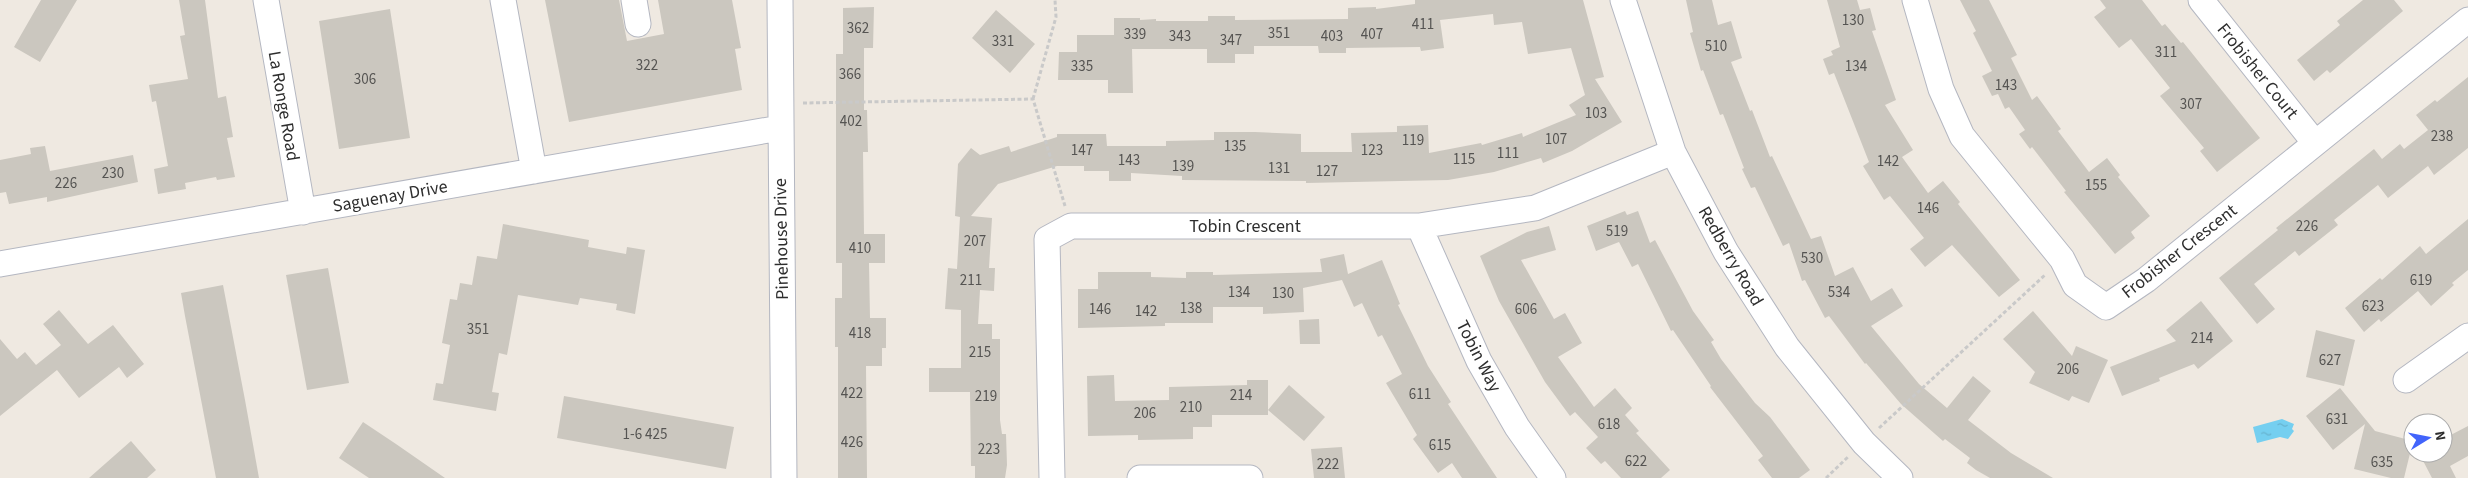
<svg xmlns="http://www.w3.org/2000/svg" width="2468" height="478" font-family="'Source Sans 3',sans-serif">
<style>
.water{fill:url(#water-ripples)}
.building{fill:#cbc7bf}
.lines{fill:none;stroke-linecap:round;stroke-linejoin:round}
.minor-casing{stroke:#b4b7c1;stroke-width:27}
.path{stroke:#c9c9c9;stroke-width:3;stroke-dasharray:4 2.5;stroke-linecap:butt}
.minor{stroke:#fff;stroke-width:25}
.labels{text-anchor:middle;stroke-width:5;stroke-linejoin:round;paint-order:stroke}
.number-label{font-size:15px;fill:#555452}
.street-label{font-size:18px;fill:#2e2e2e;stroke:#fff}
</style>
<defs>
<pattern id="water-ripples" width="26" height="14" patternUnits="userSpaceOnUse" patternTransform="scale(1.25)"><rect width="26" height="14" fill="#75cff0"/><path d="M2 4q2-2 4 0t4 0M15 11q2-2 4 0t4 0" fill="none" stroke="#66b2ce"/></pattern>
</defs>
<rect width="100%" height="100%" fill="#efe9e1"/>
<path class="water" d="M2282,419L2294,424L2292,429L2294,431L2288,439L2280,437L2257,443L2253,427Z"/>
<path class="building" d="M41,0H77L40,62L14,47Z
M179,0H205L218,98L226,96L233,137L227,138L235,177L217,180L216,177L185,183L186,189L158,194L154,169L168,166L156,101L152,102L149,85L188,79L180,36L185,35Z
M545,0H619L627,41L664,34L658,0H732L741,48L735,49L742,90L569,122Z
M1415,0H1583L1604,77L1595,79L1622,122L1572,151L1543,163L1541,158L1494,172L1448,180L1306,183V181L1182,180V176L1131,173V181H1109V171H1084V166H1057L998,184L971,216L992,218L989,268H995L994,291L980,290L978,324H992V339H1000V420L1002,434H1006L1007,465L1005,478H975V466H971L970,392H929V368H961V310L945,309L948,268L957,269L960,217L955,216L958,164L971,148L980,155L1009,146L1011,152L1057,137V134H1106L1107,146H1166V141L1214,140V132H1255L1301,134V152H1352L1351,133L1397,132V126L1428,125L1429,153L1481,143L1482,145L1522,133L1523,137L1576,115L1569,105L1585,95L1571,48L1528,54L1522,22L1494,25L1493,14L1440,20L1444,48L1421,51L1420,47L1346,48V53H1319L1318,46H1254V54H1235V63H1207V49H1132L1133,93H1108V80H1058L1059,52H1077V35H1114V18H1140V20L1156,19V21H1208V16H1235V20L1348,19V8L1376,7V9L1415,4Z
M1686,0H1712L1718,25L1731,21L1742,58L1731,62L1750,111L1752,110L1770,157L1772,156L1811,239L1821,236L1835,276L1853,267L1871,301L1892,288L1903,306L1871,326L1919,384L1947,408L1973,376L1991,391L1968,420L2011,453L2053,478H1990L1976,470L1967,463L1970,458L1945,439L1943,441L1901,404L1866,363L1865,364L1829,316L1825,318L1805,280L1802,281L1789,243L1783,246L1755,187L1751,188L1742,169L1744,168L1723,114L1720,115L1703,70L1701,71L1690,33L1693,32Z
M1827,0H1857L1860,10L1870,8L1876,30L1872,31L1896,100L1885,105L1913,150L1902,157L1928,193L1943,181L1960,202L1958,204L2020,280L1999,297L1952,245L1925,267L1910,249L1924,238L1890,196L1884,200L1863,166L1869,162L1834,73L1829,75L1823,59L1833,55L1831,51L1840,47Z
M1960,0H1989L2017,55L2011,58L2032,100L2037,96L2061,129L2058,131L2089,172L2107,158L2120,175L2118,177L2150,216L2131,232L2135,238L2115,254L2064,192L2066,191L2032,147L2030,149L2019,134L2025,130L2009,107L2005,109L1998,94L1992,96L1982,76L1992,71L1973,33L1976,31Z
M2100,0H2142L2162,26L2165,24L2181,43L2183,42L2260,138L2217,172L2200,151L2204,148L2160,96L2170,88L2131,39L2119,48L2094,17L2106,8Z
M2363,0H2394L2403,11L2330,73L2327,70L2314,81L2297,60L2340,25L2337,21Z
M874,7L873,48H864V110H867L868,152H863L864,234H885V263H869L870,318H886V348H882V366H866L867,478H838V347H835V298H842V263H836V54H843V8Z
M390,9L410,138L339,149L319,21Z
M996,10L1035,44L1010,73L972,38Z
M2468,77V148L2434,175L2428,166L2388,198L2378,185L2334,220L2338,225L2299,256L2295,251L2254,284L2275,309L2257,324L2219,278L2278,230L2276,228L2374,149L2382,159L2400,144L2404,149L2428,130L2416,115L2435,100L2437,102Z
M45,146L50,171L133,155L138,182L47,202V197L9,204L6,192L0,193V160L31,154L30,148Z
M1625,211L1627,215L1638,211L1650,243L1655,240L1693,311L1714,340L1711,342L1721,359L1755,403L1770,417L1810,470L1799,478H1772L1758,460L1763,456L1710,387L1711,386L1673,330L1671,331L1638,264L1632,267L1619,242L1596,251L1587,226Z
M2468,219V270L2452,283L2454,285L2431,306L2418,291L2381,322L2379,319L2364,332L2345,308L2380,278L2382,280L2420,246L2426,254Z
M503,224L589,240L588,247L626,254L627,247L645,250L635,314L616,310L617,304L580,298L578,305L518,295L507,355L499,353L492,392L499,393L496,411L433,400L436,383L443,384L450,345L442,343L450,299L457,300L460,283L472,285L477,256L497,259Z
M1549,226L1556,250L1521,260L1554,319L1565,313L1582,343L1558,357L1594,407L1615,388L1632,408L1625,415L1639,431L1636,433L1670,470L1661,478H1621L1605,461L1601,464L1586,448L1598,437L1575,412L1570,416L1545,382L1499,301L1480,256L1527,232Z
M1344,254L1348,274L1382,260L1400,304L1398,305L1428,366L1451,402L1448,404L1497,478H1462L1452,463L1438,473L1413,439L1417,435L1386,383L1402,374L1382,335L1378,337L1362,303L1354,307L1342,280L1303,288L1304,312L1263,314V307H1213V323H1165V326L1078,328V289H1098V272H1151V277L1186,278V272H1213V275L1322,272L1320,259Z
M328,268L349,383L307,390L286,275Z
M223,285L245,400L259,478H216L185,316L181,293Z
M2201,301L2233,341L2198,369L2194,364L2159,378L2160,381L2122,396L2110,367L2176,341L2166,330Z
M59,310L88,344L113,325L144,364L127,378L119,367L79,398L57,370L0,416V339L17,359L25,352L36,365L61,345L43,324Z
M2033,311L2072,356L2076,346L2108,360L2089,403L2072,396L2069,401L2029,383L2035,372L2003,339Z
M1319,319L1320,344H1300L1299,320Z
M2316,330L2355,340L2344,386L2306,377Z
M1114,375L1115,401L1169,400V387L1247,385V380H1268V410L1289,385L1325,417L1304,441L1268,410V415H1212V427H1193V439L1138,440V435L1088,436L1087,376Z
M2340,388L2375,431L2413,441L2404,478H2391L2354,469L2365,424L2333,450L2306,416Z
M564,396L734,427L726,469L557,438Z
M363,422L396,444L445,478H369L339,458Z
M2468,426V456L2450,466L2456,478H2432L2419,453H2443V439Z
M131,441L156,470L147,478H89Z
M1342,447L1345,478H1314L1311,449Z"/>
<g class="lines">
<g class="minor-casing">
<path id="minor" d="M266,0L303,212
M503,0L534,171
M634,0L638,24
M780,0L784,478
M1623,0L1673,152L1726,252L1787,347L1864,443L1900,478
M1915,0L1941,89L1962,136L2062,259L2075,285L2106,307L2146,280L2468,20
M2201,0L2315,143
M1419,226L1479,361L1517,427L1553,478
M0,264L780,128
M2406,380L2468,336
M1052,478L1047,239L1071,226H1419L1535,208L1673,152
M1140,478H1250"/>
</g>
<path class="path" d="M1033,99L1056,17L1055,0
M803,103L1033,99L1065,206
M1879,428L2045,275
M1826,478L1849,456"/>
<use href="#minor" class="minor"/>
</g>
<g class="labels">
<g class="number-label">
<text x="1853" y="25">130</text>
<text x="1423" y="29">411</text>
<text x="858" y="33">362</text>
<text x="1279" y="38">351</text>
<text x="1135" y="39">339</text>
<text x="1372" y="39">407</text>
<text x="1180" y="41">343</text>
<text x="1332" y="41">403</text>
<text x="1231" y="45">347</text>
<text x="1003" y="46">331</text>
<text x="1716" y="51">510</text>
<text x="2166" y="57">311</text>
<text x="647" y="70">322</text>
<text x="1082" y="71">335</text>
<text x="1856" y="71">134</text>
<text x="850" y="79">366</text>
<text x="365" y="84">306</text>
<text x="2006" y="90">143</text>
<text x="2191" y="109">307</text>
<text x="1596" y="118">103</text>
<text x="851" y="126">402</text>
<text x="2442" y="141">238</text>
<text x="1556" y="144">107</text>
<text x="1413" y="145">119</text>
<text x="1235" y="151">135</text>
<text x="1082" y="155">147</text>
<text x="1372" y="155">123</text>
<text x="1508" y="158">111</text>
<text x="1464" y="164">115</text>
<text x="1129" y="165">143</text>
<text x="1888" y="166">142</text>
<text x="1183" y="171">139</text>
<text x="1279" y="173">131</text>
<text x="1327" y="176">127</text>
<text x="113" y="178">230</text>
<text x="66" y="188">226</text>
<text x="2096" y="190">155</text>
<text x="1928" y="213">146</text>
<text x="2307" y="231">226</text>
<text x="1617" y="236">519</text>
<text x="975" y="246">207</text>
<text x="860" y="253">410</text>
<text x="1812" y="263">530</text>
<text x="971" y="285">211</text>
<text x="2421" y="285">619</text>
<text x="1239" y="297">134</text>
<text x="1839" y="297">534</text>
<text x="1283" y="298">130</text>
<text x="2373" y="311">623</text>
<text x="1191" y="313">138</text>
<text x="1100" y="314">146</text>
<text x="1526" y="314">606</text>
<text x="1146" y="316">142</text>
<text x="478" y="334">351</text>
<text x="860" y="338">418</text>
<text x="2202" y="343">214</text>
<text x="980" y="357">215</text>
<text x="2330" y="365">627</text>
<text x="2068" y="374">206</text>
<text x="852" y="398">422</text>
<text x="1420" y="399">611</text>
<text x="1241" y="400">214</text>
<text x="986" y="401">219</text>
<text x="1191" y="412">210</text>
<text x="1145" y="418">206</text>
<text x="2337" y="424">631</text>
<text x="1609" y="429">618</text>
<text x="645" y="439">1-6 425</text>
<text x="852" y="447">426</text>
<text x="1440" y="450">615</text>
<text x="989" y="454">223</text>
<text x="1636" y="466">622</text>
<text x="2382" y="467">635</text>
<text x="1328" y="469">222</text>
</g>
<g class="street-label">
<text transform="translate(2258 71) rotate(51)" y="6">Frobisher Court</text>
<text transform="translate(284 106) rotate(80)" y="6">La Ronge Road</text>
<text transform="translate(390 196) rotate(-10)" y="6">Saguenay Drive</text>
<text x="1245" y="232">Tobin Crescent</text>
<text transform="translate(781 239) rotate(-91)" y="6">Pinehouse Drive</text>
<text transform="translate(2179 251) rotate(-38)" y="6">Frobisher Crescent</text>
<text transform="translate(1731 256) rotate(60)" y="6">Redberry Road</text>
<text transform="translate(1479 356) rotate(63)" y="6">Tobin Way</text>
</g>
</g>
<g transform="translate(2428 438) rotate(80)"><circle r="24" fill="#ffffff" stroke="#ababab"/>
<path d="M0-4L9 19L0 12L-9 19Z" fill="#4264fb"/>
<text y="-8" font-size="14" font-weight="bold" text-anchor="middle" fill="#2e2e2e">N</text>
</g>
</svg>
